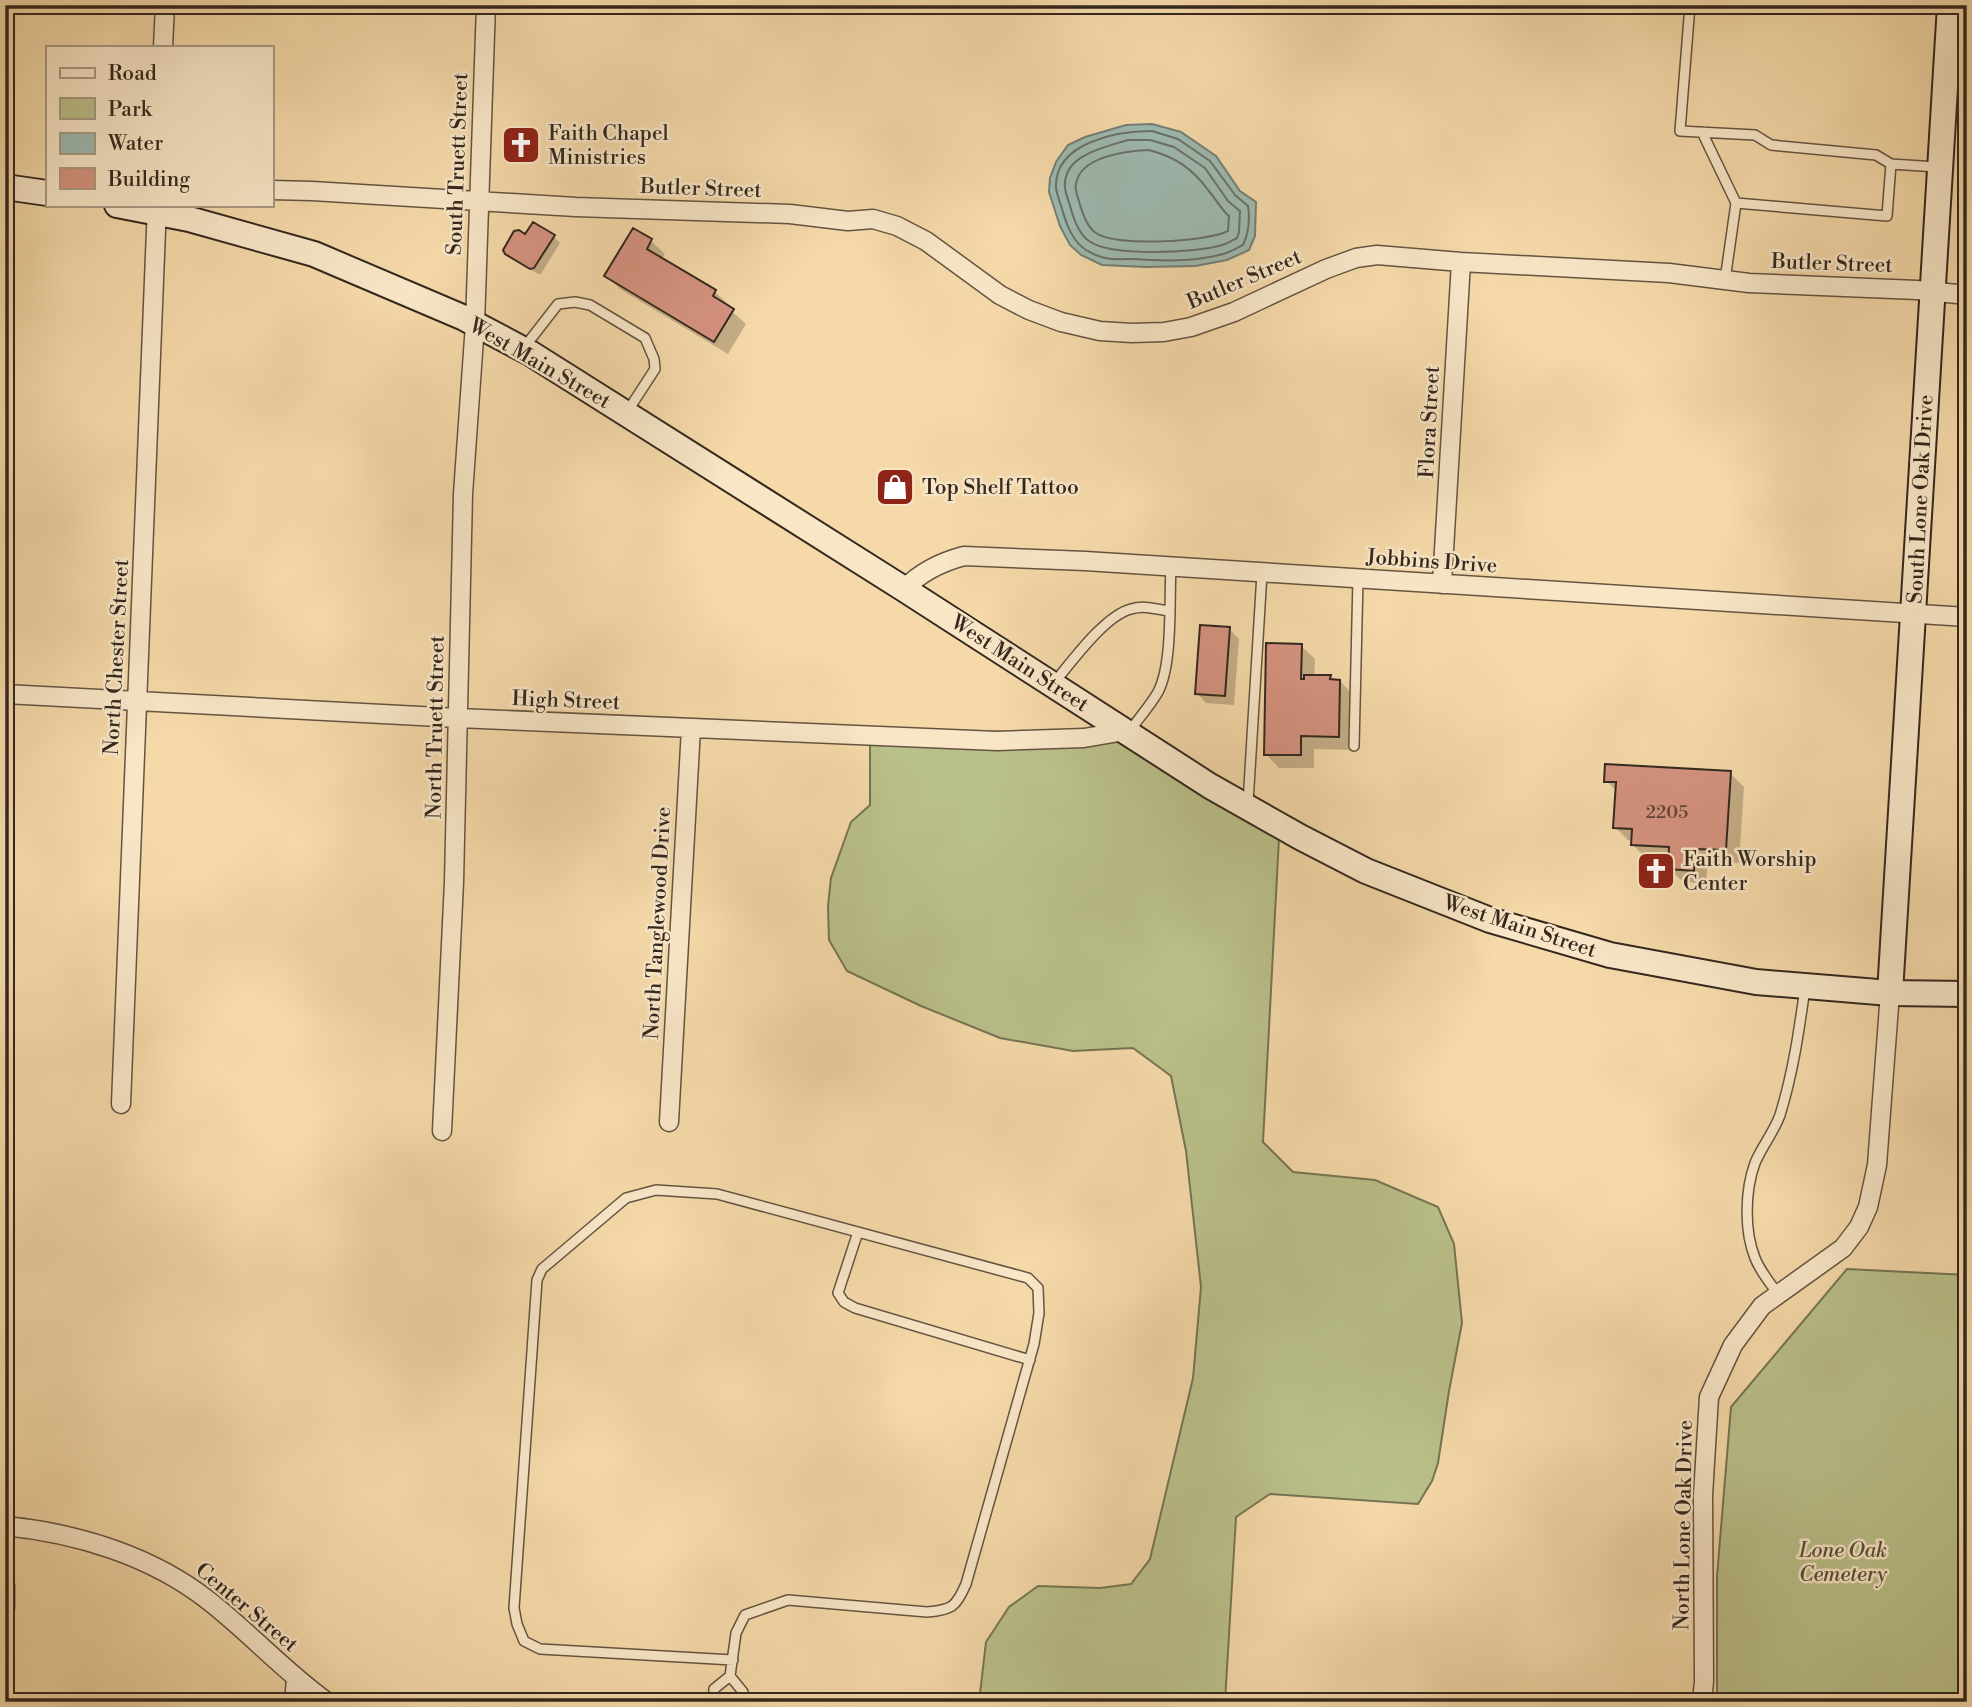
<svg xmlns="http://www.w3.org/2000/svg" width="1972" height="1707" font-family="'Libre Bodoni',serif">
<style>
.green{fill:#bac08a;stroke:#767454;stroke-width:2}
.water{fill:#9db9b0;stroke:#737f76;stroke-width:2}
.shadow{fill:#0003}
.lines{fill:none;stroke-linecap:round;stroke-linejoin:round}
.shore{stroke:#687067;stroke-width:2}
.building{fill:#d5927f;stroke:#33271e;stroke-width:2}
.lane-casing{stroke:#645441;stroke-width:12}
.street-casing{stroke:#645441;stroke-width:21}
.secondary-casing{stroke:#33271e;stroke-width:28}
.lane{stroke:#f8e6c7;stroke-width:9}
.street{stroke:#f8e6c7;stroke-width:18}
.secondary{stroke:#f8e6c7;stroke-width:24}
.labels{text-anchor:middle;stroke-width:5;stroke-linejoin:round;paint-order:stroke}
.number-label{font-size:18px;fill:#5c4236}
.poi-label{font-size:21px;fill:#33271e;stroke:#f8e6c7;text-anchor:start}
.street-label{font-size:21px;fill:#33271e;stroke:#f8e6c7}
.park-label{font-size:21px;font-style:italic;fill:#554d39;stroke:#f8e6c7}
</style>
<rect width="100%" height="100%" fill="#f5d9a9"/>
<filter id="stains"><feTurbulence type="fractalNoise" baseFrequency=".00286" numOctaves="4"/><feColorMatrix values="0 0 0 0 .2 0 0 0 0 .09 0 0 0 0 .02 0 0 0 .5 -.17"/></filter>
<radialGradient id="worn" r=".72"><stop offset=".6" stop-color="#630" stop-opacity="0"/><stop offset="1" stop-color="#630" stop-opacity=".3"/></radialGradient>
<path class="green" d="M870,730L1106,733L1279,838L1263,1142L1293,1172L1375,1180L1438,1207L1454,1244L1462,1323L1449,1391L1438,1463L1432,1481L1418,1504L1270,1494L1236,1517L1225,1702H979L986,1642L1009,1607L1038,1586L1100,1588L1131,1584L1150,1559L1193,1378L1201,1287L1186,1151L1171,1076L1133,1048L1073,1051L1000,1038L921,1006L847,971L829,940L828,906L831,878L851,822L870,805Z
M1847,1269L1967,1275V1702H1717V1576L1731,1407Z"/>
<path class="water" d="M1152,124L1181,132L1216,156L1240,191L1256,202L1255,236L1249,250L1227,260L1195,266L1146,267L1102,265L1081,255L1070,245L1060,226L1049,192L1050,178L1056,162L1068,145L1085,137L1126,125Z"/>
<path class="shadow" d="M526,237H554L560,243L541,274H538L514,260L507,253Z
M651,241L665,254L661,260L715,292L729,305L727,307L746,324L728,354L620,289L607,276Z
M1229,629L1239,639L1234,705L1206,703L1197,693Z
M1301,646L1315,659L1314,677H1330L1334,681H1340L1353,695L1352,750L1314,749V768H1279L1266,754Z
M1730,773L1744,787L1739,863L1708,861L1706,883L1683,882L1670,869V859L1646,858L1632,844L1633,841L1628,840L1615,827L1617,791L1606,781Z"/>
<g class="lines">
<path class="shore" d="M1152,131L1178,139L1210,161L1235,195L1248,206C1250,219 1249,232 1243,245C1237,248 1230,252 1223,254C1195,262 1162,261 1132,259C1124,259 1114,260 1105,258C1100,257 1091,253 1086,250C1072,241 1066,223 1062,209C1060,202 1057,195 1056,188C1054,142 1118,131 1152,131Z
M1128,140H1150L1174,147L1205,168L1228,201L1240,211L1239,232L1237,238C1232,240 1227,244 1222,245C1197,253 1110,257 1089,241C1079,234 1074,220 1071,209C1069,202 1066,195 1065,188C1062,155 1105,147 1128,140Z
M1149,150C1175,157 1192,168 1208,190C1216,199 1220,208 1229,216L1228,231C1206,242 1115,247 1096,233C1087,227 1083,214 1080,205C1079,199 1074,190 1076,184C1080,156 1127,151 1149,150Z"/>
</g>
<path class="building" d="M533,222L555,235L534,268L530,269L505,254L503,250L514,231L519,230L525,234Z
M633,228L652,239L647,249L716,290L713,296L734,309L714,342L604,276Z
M1200,625L1230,627L1225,696L1195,694Z
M1266,643L1302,644L1301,679H1304V675H1331L1330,679L1340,680L1339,737L1301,736V755H1264Z
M1605,764L1731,771L1726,850L1695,849L1694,871L1668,869L1669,847L1631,845L1632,829L1613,828L1616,782H1604Z"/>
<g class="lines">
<g class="lane-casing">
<path id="lane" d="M1690,5L1680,131L1755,135L1771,145L1876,155L1891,164
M1702,132L1736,203
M1725,280L1736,203L1887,216L1891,164L1937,167
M523,349L558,304L575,302L590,305L645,338L654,359L655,369L627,412
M1053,684C1071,663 1104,616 1131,609C1144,605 1156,609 1169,611
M1129,732C1138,719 1150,706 1158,692C1173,664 1169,600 1171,567
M1354,746L1358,579
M1248,803L1262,573
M858,1232L838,1293L844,1302L855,1308L1030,1360
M1778,1294C1770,1283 1760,1271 1755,1258C1744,1231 1745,1190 1755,1163C1762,1146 1774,1132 1780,1115C1793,1073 1799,1031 1805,988
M730,1676L736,1633L745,1615L788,1600L927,1612C952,1610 956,1607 966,1584L1034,1344L1039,1313L1038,1288L1028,1278L717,1194L656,1190L626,1198L542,1269L537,1280L514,1608L517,1624L524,1641L540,1649L733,1660
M713,1702L714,1689L730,1676L743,1692L742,1702"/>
</g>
<g class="street-casing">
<path id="street" d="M163,47L165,5
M271,190L312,191L576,207L790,214L848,221L873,219L897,226L926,241L1000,295L1029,310L1061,322L1100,331L1132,333L1164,332L1191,327L1234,312L1326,269L1356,258L1377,255L1461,262L1669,273L1749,283L1917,290L1967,295
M1442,584L1461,262
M904,589C921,572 941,562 964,556L1085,561L1967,617
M5,694L458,718L997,741L1084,738L1125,731
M121,1104L157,205
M669,1122L691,728
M442,1131L454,882L463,494L475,324L486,5
M5,1526C77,1533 152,1556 209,1601C250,1633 285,1672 327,1702
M5,1585V1608
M294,1702L296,1679
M1702,1702L1704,1681L1703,1495L1709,1397L1733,1345L1762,1306L1843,1248L1859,1227L1868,1207L1877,1165L1890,993"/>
</g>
<g class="secondary-casing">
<path id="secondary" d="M5,187L47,193
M117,205L189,219L314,254L462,317L530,353L904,589L1210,786L1300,837L1366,871L1490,920L1610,955L1756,982L1890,993L1967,994
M1890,993L1950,5"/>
</g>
<use href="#lane" class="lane"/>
<use href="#street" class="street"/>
<use href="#secondary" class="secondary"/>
</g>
<defs>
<g id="church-square" transform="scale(2.0125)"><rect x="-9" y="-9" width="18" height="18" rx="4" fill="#8f2418" stroke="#f8e6c7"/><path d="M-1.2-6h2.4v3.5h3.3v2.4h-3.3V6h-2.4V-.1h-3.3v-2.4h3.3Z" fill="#fff"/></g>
<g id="shop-square" transform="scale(2.0125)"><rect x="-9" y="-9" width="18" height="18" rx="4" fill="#8f2418" stroke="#f8e6c7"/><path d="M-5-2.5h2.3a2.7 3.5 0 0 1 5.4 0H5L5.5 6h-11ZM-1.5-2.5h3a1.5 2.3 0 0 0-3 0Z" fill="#fff"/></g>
</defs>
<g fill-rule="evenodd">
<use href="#church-square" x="521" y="145"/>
<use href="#shop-square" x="895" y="487"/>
<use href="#church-square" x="1656" y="871"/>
</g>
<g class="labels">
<g class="number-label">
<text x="1667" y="818">2205</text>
</g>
<g class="poi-label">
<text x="548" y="140">Faith Chapel<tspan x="548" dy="24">Ministries</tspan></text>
<text x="922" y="494">Top Shelf Tattoo</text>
<text x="1683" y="866">Faith Worship<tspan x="1683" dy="24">Center</tspan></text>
</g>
<g class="street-label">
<text transform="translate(457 164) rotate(-88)" y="7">South Truett Street</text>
<text transform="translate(701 188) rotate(2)" y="7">Butler Street</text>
<text transform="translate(1832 263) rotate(2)" y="7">Butler Street</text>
<text transform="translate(1244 279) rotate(-23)" y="7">Butler Street</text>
<text transform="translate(540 363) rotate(30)" y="7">West Main Street</text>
<text transform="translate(1429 422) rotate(-87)" y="7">Flora Street</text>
<text transform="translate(1920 499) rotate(-87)" y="7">South Lone Oak Drive</text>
<text transform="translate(1432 561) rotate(4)" y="7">Jobbins Drive</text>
<text transform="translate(116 657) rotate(-87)" y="7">North Chester Street</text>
<text transform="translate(1020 663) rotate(33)" y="7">West Main Street</text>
<text transform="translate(566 700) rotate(2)" y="7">High Street</text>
<text transform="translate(435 727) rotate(-89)" y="7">North Truett Street</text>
<text transform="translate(657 923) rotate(-87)" y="7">North Tanglewood Drive</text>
<text transform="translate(1520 926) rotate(18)" y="7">West Main Street</text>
<text transform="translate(1683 1525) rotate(-89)" y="7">North Lone Oak Drive</text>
<text transform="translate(247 1607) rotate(40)" y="7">Center Street</text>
</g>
<g class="park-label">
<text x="1843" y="1557">Lone Oak<tspan x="1843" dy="24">Cemetery</tspan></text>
</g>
</g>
<rect width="1972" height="1707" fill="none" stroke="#f5d9a9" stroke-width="28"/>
<rect x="7" y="7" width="1958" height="1693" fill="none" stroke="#33271e" stroke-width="3.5"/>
<rect x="14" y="14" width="1944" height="1679" fill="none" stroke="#33271e" stroke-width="2"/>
<rect x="46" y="46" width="228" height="161" fill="#f8e6c7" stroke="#a99a83" stroke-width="2"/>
<rect x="60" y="68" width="35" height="10" fill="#f8e6c7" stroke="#a99a83" stroke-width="2"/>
<text x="108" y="80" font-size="21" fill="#33271e">Road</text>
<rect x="60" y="98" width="35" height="21" fill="#bac08a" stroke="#a99a83" stroke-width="2"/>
<text x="108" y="116" font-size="21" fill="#33271e">Park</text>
<rect x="60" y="133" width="35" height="21" fill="#9db9b0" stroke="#a99a83" stroke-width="2"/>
<text x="108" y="150" font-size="21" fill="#33271e">Water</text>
<rect x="60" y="168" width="35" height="21" fill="#d5927f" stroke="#a99a83" stroke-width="2"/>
<text x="108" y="186" font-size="21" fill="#33271e">Building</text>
<rect width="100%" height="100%" filter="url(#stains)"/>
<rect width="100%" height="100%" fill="url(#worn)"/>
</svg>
